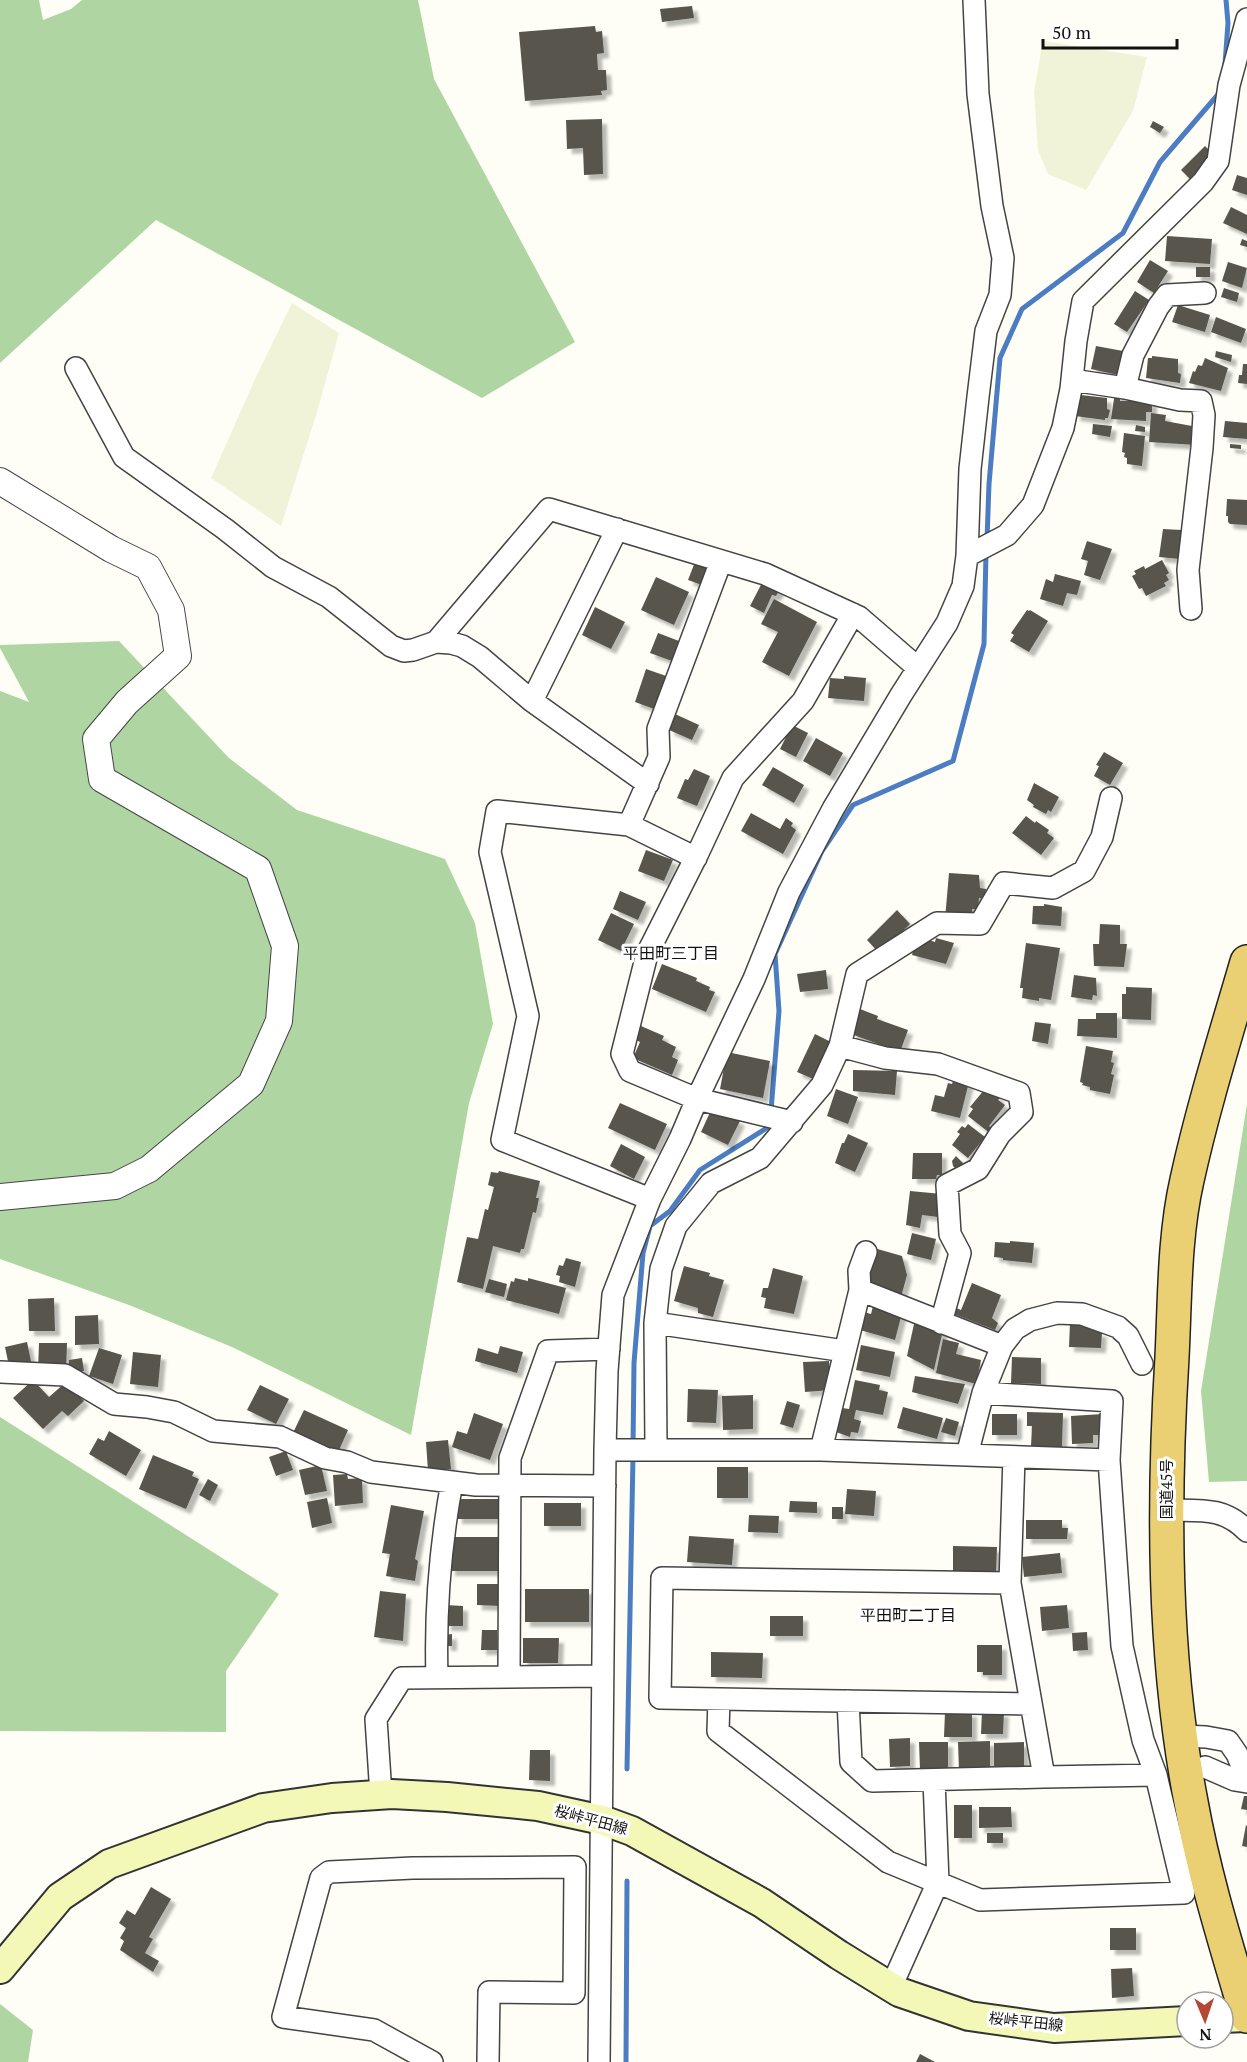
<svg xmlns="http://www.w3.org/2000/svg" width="1247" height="2062" font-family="'PT Serif','Noto Sans JP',serif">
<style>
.farmland{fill:#f0f3d7}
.forest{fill:#afd6a2}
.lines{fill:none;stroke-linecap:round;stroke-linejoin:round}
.stream{stroke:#4c7cc1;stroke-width:5}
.building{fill:#59544e;filter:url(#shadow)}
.minor-casing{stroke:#444;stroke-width:24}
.tertiary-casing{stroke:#444;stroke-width:28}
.secondary-casing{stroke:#333;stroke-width:32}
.trunk-casing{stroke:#222;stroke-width:36}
.minor{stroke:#fff;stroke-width:21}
.tertiary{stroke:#fff;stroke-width:26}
.secondary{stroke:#f3f8b7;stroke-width:28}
.trunk{stroke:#ead072;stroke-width:33}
.labels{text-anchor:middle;stroke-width:6;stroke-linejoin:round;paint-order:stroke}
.street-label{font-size:15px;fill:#111;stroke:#fff}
.neighbourhood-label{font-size:16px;fill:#111;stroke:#fff}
</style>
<defs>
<filter id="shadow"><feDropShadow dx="5" dy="5" stdDeviation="1.5" flood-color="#0004"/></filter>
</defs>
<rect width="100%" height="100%" fill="#fefef6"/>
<path class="farmland" d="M1043,41L1147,57L1133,111L1086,190L1048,174L1038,150L1034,92Z
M292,303L339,333L317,412L281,526L211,478L256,377Z"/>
<path class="forest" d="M0,0H39L43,20L71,9L82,0H418L434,79L575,342L482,398L156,220L0,363Z
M119,641L229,758L297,810L445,859L475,923L493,1024L469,1103L411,1435L232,1347L129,1305L0,1259V691L29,702L0,648V645Z
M1247,1104V1481L1209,1482L1201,1391Z
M0,1417L279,1594L226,1671V1732L0,1731Z
M0,2004L33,2030L28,2062H0Z"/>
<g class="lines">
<path class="stream" d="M1225,64L1228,23L1226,0
M987,540L989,484L1000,358L1022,309L1123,233L1160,162L1221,91
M771,1111L779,1011L775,954L822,851L853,805L953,761L984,644L986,552
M633,1447L634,1363L643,1253L650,1226L670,1211L700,1170L770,1126V1123
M627,1769L633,1456
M626,2062L627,1881"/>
</g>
<path class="building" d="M692,6L694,18L662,22L660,9Z
M595,26L596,32L602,31L604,53L597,54L598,70H606L607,90L601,91L602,95L525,101L519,32Z
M602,119L603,174L584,175L583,148L567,149L566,120Z
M1153,121L1164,127L1160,133L1150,127Z
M1205,146L1215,156L1191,180L1181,170Z
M1237,175L1247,178V195L1232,190Z
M1231,207L1247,215V234L1223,223Z
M1167,236L1212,239L1210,264L1165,261Z
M1242,239L1247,241V247L1240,245Z
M1150,260L1168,271L1154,293L1137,282Z
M1228,262L1247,268L1242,288L1222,281Z
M1196,267H1210V277H1196Z
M1224,288L1239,293L1237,302L1221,297Z
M1135,291L1149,300L1127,332L1114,324Z
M1178,305L1210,315L1205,332L1172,322Z
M1216,317L1246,329L1241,343L1211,332Z
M1096,346L1123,351L1118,375L1091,369Z
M1216,351L1232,355L1231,362L1215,357Z
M1152,356L1178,359V373L1181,374L1180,383L1146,378L1148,358H1152Z
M1205,358L1228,368L1221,391L1189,383L1193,371L1195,372L1198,365L1202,366Z
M1243,364H1247V384L1238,383L1239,375H1242Z
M1115,392H1120V401H1152V412H1146V421L1111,419Z
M1081,395L1107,398V409L1110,410L1108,418H1105V420L1075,416L1077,403H1080Z
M1151,413L1166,415L1165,421L1192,426L1191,436L1197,437L1196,445L1149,442Z
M1225,421L1247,423V439L1223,437Z
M1093,424L1112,426L1110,437L1092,434Z
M1136,425L1145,427V432L1135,431Z
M1124,433L1145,436L1142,466L1127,464V458L1124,457L1125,453L1122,452Z
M1230,444L1241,445V449L1230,448Z
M1227,499L1247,500V525L1230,524L1228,522V516H1226Z
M1163,529L1182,530L1180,559L1159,557Z
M1087,541L1112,549L1100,580L1084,575L1088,561L1081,559Z
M1162,560L1169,573L1166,575L1169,580L1164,583L1166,586L1146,596L1142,588L1139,589L1132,576L1136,574L1134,571L1144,566L1145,569Z
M695,562L709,567L702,585L688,580Z
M1055,574L1081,581L1077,595L1067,593L1063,606L1040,599L1046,579L1053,582Z
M656,577L689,592L674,625L641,610Z
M763,581L780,589L776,596L772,595L764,613L750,606Z
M774,599L817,622L789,676L762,662L778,632L761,624Z
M595,607L625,622L611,649L582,635Z
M1027,610L1029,611L1030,610L1048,621L1029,652L1010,641L1014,635L1011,633Z
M658,633L679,641L672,661L650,653Z
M646,669L669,677L657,710L635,702Z
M844,676L866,678L864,701L828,698L830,678L844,679Z
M675,714L699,725L692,740L669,730Z
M792,725L808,733L796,757L780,749Z
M816,738L843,753L830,776L803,761Z
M1104,752L1123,763L1110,785L1094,776L1099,766L1096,765Z
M773,767L804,785L794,803L762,785Z
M694,769L710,776L697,806L677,798L685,779L688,780Z
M1034,783L1059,797L1051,812L1048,810L1046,814L1033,807L1034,805L1027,800Z
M751,813L780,829L786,818L793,823L791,826L796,830L783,854L741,831Z
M1026,816L1035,823L1036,821L1049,830L1047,833L1054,838L1041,855L1012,833Z
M646,850L673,860L664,881L638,871Z
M949,873L979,875L980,888L986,889L985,899L979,898L978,909H972L973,916L945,919Z
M620,891L646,902L638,920L613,909Z
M1044,904L1062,907L1061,926L1032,924L1033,906H1044Z
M897,910L910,924L880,954L867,940Z
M611,913L634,924L621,951L598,940Z
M1100,924L1120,925V944H1127L1124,967L1094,966L1093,944H1099Z
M923,938L935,942L936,938L954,943L946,964L912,955L915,942Z
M1026,943L1060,948L1051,1000L1039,998V1001L1022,998L1023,988H1020Z
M662,964L697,978L696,981L710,987L709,990L715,992L706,1012L652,989Z
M826,970L828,989L800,992L797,974Z
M1074,975L1096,978L1097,996L1093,995L1092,1000L1071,997Z
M1126,987L1152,988L1151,1020L1122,1019V994H1126Z
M860,1009L878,1016L877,1019L908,1030L900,1052L851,1034Z
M1096,1013H1117V1038L1077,1036L1078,1019H1096Z
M1035,1022L1051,1024L1048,1044L1032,1041Z
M641,1026L664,1036L662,1040L676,1047L672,1057L678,1060L672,1075L633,1058L640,1042L636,1040Z
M815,1034L835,1044L818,1081L797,1072Z
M1086,1046L1113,1051L1111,1062L1114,1063L1111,1074L1114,1075L1110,1094L1090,1090V1087L1082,1085L1083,1083L1080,1082Z
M727,1052L770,1061L763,1098L720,1089Z
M853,1070L897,1071L895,1095L853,1091Z
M954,1078L969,1082L960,1118L931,1111L935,1095L944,1097L948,1083L952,1084Z
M836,1089L858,1097L848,1124L827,1116Z
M984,1090L991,1095L993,1093L1000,1098L998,1100L1005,1105L989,1126L994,1130L991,1134L968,1116L973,1109L970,1107Z
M620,1103L667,1124L655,1150L608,1128Z
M712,1108L740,1121L728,1145L701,1132Z
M968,1124L985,1137L968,1158L952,1145L960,1134L957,1132L962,1126L965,1128Z
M848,1134L868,1143L855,1172L835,1163L842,1143H844Z
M621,1144L645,1157L634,1179L610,1166Z
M913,1153H942V1175H937L936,1179H912Z
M956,1156L963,1163L957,1170L953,1166L952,1161Z
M499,1171L540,1181L536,1198H539L536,1213L533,1212L524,1249H521L520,1253L493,1246L483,1289L457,1282L467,1237L478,1239L485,1209L488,1210L494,1187L488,1185L491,1172L498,1173Z
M910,1191L942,1194L938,1217L922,1215L920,1228L906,1225Z
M912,1233L936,1239L931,1260L907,1254Z
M1010,1241L1034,1243L1032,1263L1003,1260V1258L994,1257L995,1242L1010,1243Z
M874,1248L902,1256L907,1275L901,1297L863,1286Z
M566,1258L581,1262L575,1287L559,1282L560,1276L556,1275L559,1265L563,1266Z
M684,1266L710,1273L709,1276L724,1280L713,1317L698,1313V1308L674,1301Z
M773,1268L803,1276L794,1314L764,1308L766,1298L761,1297L763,1288H768Z
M515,1278L528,1281V1278L566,1288L559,1314L506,1300L511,1281L514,1282Z
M489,1279L507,1284L504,1297L485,1292Z
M972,1283L1001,1295L992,1318L998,1323L995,1330L949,1312L951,1306L961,1310Z
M54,1298L55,1331H29L28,1299Z
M873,1306L902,1313L895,1340L860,1330L864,1312L871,1314Z
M98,1315L99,1344L75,1345V1316Z
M1070,1322L1097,1323L1096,1332H1102L1101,1348L1069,1347Z
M914,1324L943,1330L934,1370L907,1356Z
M943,1339L959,1343L956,1354L981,1360L976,1384L936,1373Z
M27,1342L32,1366L10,1371L5,1347Z
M39,1343H67L66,1372L38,1371Z
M861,1345L895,1352L890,1377L856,1370Z
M500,1346L523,1352L517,1373L475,1361L478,1348L498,1354Z
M99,1348L122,1355L113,1384L89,1376Z
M133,1352L161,1355L158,1387L130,1384Z
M1012,1357L1041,1358V1384L1011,1383Z
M82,1358L84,1371L69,1373V1360Z
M829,1361L831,1390L805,1392L803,1362Z
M915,1376L965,1384L958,1404L912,1392Z
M33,1380L49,1397L66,1382L84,1401L68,1416L62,1411L43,1429L13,1398Z
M855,1380L880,1385L879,1390L888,1392L883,1415L856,1410L854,1419L861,1421L858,1433L851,1432L850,1437L836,1432L842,1408L849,1409Z
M260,1385L289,1399L276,1424L247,1410Z
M688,1389L718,1390L716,1423L687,1422Z
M753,1395V1429L723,1430L722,1396Z
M787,1401L800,1405L793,1428L780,1424Z
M903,1407L943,1418L937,1439L897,1428Z
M304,1410L348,1430L336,1457L291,1437Z
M1027,1412L1063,1413L1062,1447L1031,1446L1032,1426H1027Z
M474,1413L503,1424L490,1460L452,1447L457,1431L467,1434Z
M992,1414H1017V1435H992Z
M1103,1414L1104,1435H1093V1443L1072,1444L1071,1416Z
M946,1418L959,1422L955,1436L941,1432Z
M109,1431L141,1450L126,1476L89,1454L98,1438L104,1441Z
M448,1440L451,1469L428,1471L426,1442Z
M286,1451L293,1470L276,1476L269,1457Z
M153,1455L194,1472L192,1476L199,1479L186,1509L139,1489Z
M321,1465L327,1491L305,1495L299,1470Z
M717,1467H748V1498H717Z
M347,1474L348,1479L362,1478L363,1503L335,1506L333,1475Z
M208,1479L218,1485L210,1501L199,1495Z
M847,1489L876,1491L874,1516L845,1514Z
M327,1498L332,1523L312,1528L307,1502Z
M457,1499H502V1519H457Z
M790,1501L817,1502V1513L789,1512Z
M544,1503H581V1526H544Z
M391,1505L424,1511L415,1559L418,1561L415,1581L386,1576L390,1554L382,1553Z
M832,1507H843V1519H832Z
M749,1515L779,1516L778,1533L748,1532Z
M1026,1520H1062V1528H1068L1067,1539H1026Z
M689,1536L734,1539L732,1565L687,1562Z
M450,1537H503V1571H450Z
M953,1546L997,1547L996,1573H953Z
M1060,1553L1062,1573L1024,1577L1022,1557Z
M477,1584H501V1606L477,1605Z
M525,1589H589V1622H525Z
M380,1591L406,1594L403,1641L374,1637Z
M446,1605L463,1606V1626H446Z
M1067,1605L1069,1628L1042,1631L1040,1607Z
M770,1616H803V1636H770Z
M482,1630H497V1650H481Z
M1087,1632L1088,1650L1073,1651L1072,1633Z
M452,1634V1646H446L445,1635Z
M523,1638H559L558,1663H523Z
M977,1645H1002V1675H983V1672H977Z
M711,1652L763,1653L762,1678L711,1677Z
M982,1711L1004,1712L1003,1734H981Z
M945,1712H972V1737H944Z
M910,1738V1766L890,1767L889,1739Z
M990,1741V1770L959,1771L958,1742Z
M919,1742H948V1770H920Z
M1024,1742V1768L994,1769V1743Z
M530,1750H550V1781L529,1780Z
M1244,1796H1247V1810L1241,1809Z
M954,1805H972V1838H954Z
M979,1807H1011L1012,1827L979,1828Z
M1246,1825L1247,1826V1847L1242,1846Z
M987,1833H1003V1843H987Z
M151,1887L171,1899L149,1937L153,1939L145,1953L159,1961L153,1972L120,1950L124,1941L120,1938L126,1928L119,1923L127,1910L135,1915Z
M1110,1928H1136V1950H1110Z
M1132,1968L1134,1996L1112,1998L1111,1969Z
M920,2054L935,2062H916Z"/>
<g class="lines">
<g class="minor-casing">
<path id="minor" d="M76,368L124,457L225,529L273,567L329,597L391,646L404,651L413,650L436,642L451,643L462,646L480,657L532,701L648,784
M1072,380L1125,388L1180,400L1201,401L1204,415L1202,448L1188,570L1191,609
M1125,388L1133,355L1158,307L1167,295L1205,293
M967,556L1007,535L1033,505L1063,428L1071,389L1076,341L1083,301L1203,182L1218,161L1229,85L1247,19
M436,642L549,509L765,574L859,617L918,668
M532,701L617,529
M629,825L659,757L658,729L721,561
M840,1046L857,974L937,923L980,924L1004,883L1053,888L1084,871L1102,837L1111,798
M792,1122L697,1099L630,1071L622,1054L647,954L698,853L733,778L803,701L853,614
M650,1199L502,1140L528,1016L490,852L497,811L629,825L696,858
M860,1290L1002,1346
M655,1323L845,1351
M0,1372L65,1375L114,1404L147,1407L174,1412L213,1431L280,1437L325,1458L347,1462L371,1472L476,1485L605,1486
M983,1393L1112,1401L1109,1460L1122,1646L1143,1740L1156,1775
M656,1448L655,1323L661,1269L676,1226L711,1183L760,1158L822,1085L840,1046L885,1058L938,1064L1019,1093L1022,1112L1000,1134L978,1169L947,1185L950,1234L960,1253L941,1323
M605,1450H821L1109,1460
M821,1450L860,1290L859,1271L866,1252
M967,1455L983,1393L1002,1346L1015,1329L1030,1320L1057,1313L1082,1314L1118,1327L1128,1336L1142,1364
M1167,1510C1199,1511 1223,1506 1247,1531
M1010,1583L662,1578L660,1698L1031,1704
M437,1677C435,1611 440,1547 452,1482
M509,1677L510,1458L548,1351L609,1349
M719,1699L718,1731L888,1862L980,1900L1184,1893L1156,1775L1044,1777L1010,1583L1014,1457
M848,1701L851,1762L872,1781L1044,1777
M1181,1736L1206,1737L1228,1741L1237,1754L1247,1778
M1205,1767L1235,1780L1247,1782
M381,1795L376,1719L402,1678L602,1676
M891,1987L938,1882L934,1780
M432,2062L374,2030L283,2017L321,1878L329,1872L413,1868L575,1867L574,1993L489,1992L488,2062
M599,2062L605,1450L607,1371L613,1295L650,1199L680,1139L697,1099L754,979L789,892L833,809L901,695L947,623L963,586L967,556L970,469L978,397L986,331L1000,295L1003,258L992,206L978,94L974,0"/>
</g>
<g class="tertiary-casing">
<path id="tertiary" d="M0,481L111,549L148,567L171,610L178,656L127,702L96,739L102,779L258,869L285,946L279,1021L251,1084L149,1169L115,1186L0,1197"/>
</g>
<g class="secondary-casing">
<path id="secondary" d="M0,1969L60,1897L109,1864L263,1808L332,1798L392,1794L447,1797L538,1806L602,1820L632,1831L762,1903L839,1955L899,1992L969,2016L1054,2028L1187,2021
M1223,2018L1247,2017"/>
</g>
<g class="trunk-casing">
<path id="trunk" d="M1247,962C1226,1034 1203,1107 1187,1180C1174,1237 1175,1298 1172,1357C1163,1505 1163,1656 1191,1802C1204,1875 1226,1945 1247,2016"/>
</g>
<use href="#minor" class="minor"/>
<use href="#tertiary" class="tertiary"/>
<use href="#secondary" class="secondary"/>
<use href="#trunk" class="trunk"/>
</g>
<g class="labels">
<g class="street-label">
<text transform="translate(1167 1489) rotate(-90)" y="5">国道45号</text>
<text transform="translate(591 1820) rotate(15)" y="5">桜峠平田線</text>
<text transform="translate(1026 2022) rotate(6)" y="5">桜峠平田線</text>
</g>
<g class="neighbourhood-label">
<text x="671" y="959">平田町三丁目</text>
<text x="908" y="1621">平田町二丁目</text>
</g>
</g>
<g transform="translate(1205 2020) rotate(178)"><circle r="28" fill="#ffffff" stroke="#a0a0a0" stroke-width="1.5"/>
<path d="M0-4.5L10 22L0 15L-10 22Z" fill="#b54735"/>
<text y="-9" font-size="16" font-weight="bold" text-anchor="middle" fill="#111111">N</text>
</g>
<path d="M1043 39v9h134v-9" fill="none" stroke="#111111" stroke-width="3"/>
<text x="1052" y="39" font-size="18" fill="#111111" stroke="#ffffff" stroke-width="4.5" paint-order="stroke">50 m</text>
</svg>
